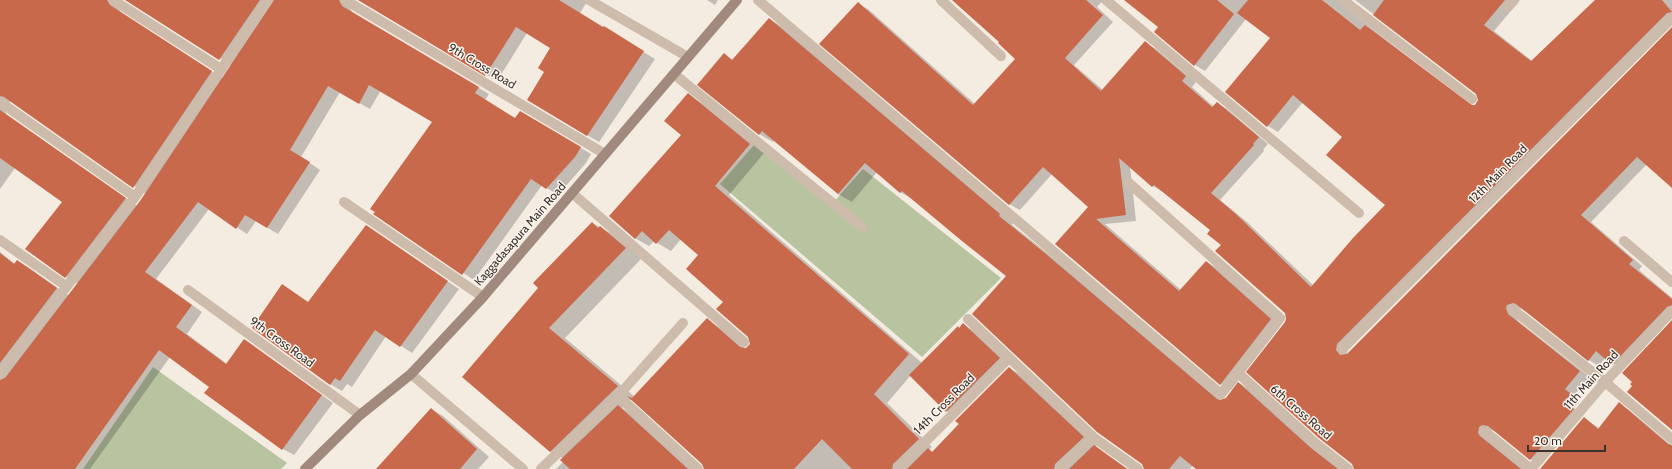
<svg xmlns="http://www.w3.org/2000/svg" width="1672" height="469" font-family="Cabin,sans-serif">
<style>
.green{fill:#b8c4a0}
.shadow{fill:#0003;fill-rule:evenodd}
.building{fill:#c8694b}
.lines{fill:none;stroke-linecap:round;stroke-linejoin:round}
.lane{stroke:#cdbbac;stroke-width:10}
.street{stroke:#cdbbac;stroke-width:10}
.secondary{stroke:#a18a7d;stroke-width:10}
.labels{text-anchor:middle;stroke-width:3;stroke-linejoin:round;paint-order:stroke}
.street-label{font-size:12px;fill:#3b302b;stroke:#fbf5ee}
</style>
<rect width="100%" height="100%" fill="#f4ebe1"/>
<path class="green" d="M754,145L830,206L863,169L1001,278L922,357L720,184Z
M153,367L287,463L281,469H83Z"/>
<path class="shadow" d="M0,0H123L119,2L117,7L121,13L223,79L232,66L127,0H355L351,3L349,7L353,13L489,94L485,100L516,119L520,112L591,154L586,163L558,195L542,185L474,280L375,214L434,122L381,90L370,109L340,92L301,157L320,170L278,234L256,221L247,234L209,209L156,279L202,312L187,334L227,364L244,340L255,347L333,403L294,455L283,449L210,387L170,357L90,469H0V252L15,264L17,261L28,267L69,296L78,284L66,277L63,202L15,168L0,189ZM12,101L146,194L137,206L7,115L4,109L6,104Z
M359,0H588L580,13L655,59L599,142L528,100L546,71L552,47L527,33L497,81Z
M707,0H718L715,5Z
M954,0H1103L1097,7L1113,22L1074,65L1103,90L1145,43L1156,49L1196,82L1192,87L1214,107L1217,103L1227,109L1268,144L1263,150L1264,151L1220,200L1247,222L1314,286L1387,205L1343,137L1303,102L1278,132L1268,126L1271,38L1246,19L1205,71L1195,65L1160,27L1147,0H1350L1347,9L1471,106H1474L1478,103L1479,97L1477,93L1355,0H1520L1494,31L1532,61L1596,0H1672V25L1348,350L1346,356L1672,29V187L1647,164L1591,222L1642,266L1639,270L1672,298V318L1623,370L1605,358L1599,366L1589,360L1523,308L1517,310L1516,315L1518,321L1590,377L1574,395L1580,400L1574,408L1583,415L1541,465L1531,459L1495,431L1493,430L1489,432L1524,469H1373L1285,313L1222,245L1212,230L1163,192L1153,186L1130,166L1136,221L1105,224L1181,290L1207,262L1217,268L1281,325L1231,390L1221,384L1056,244L1089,207L1052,174L1020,210L1009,204L858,4L868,9L975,104L1017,58L1001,42Z
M769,19L783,27L1013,223L1012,225L1060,263L1222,401L1226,399L1239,383L1253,391L1340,469H1198L1193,465L1190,469H1145L1143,463L1008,276L914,200L900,192L877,172L852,202L838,194L774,140L773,142L759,134L724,55L733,60Z
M688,95L702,103L764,153L729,195L922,363L963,325L973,330L1009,364L956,416L947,411L911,375L887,403L932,447L929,450L933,452L1009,368L1023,376L1097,446L1095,447L1128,469H705L703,464L632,399L622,408L632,414L692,469H556L563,462V458L550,451L539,288L592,223L618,237L642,258L565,338L635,397L707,320L721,328L745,349L749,347L751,339L724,302L700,255L681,239L671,251L654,241L649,246L635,238L683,135Z
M366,226L459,289L412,353L386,336L352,387L347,384L342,391L330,384L283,286L309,303Z
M1619,404L1629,410L1672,446V469H1541L1584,418L1599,428Z
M431,409L443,416L489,457L478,469H377Z"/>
<path class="building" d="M0,0H107L110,5L212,71L133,188L4,97L0,96Z
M125,0H260L219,60Z
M274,0H339L342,6L479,87L475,93L515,118L520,111L581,147L575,157L546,189L531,179L462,275L373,214L375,212L370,209L432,122L369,85L359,104L328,86L290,150L310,162L267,228L245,215L236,229L198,202L145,272L192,305L176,327L226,364L244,339L322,395L282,450L204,393L209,387L159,350L75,469H0V380L5,378L140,201Z
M358,0H559L603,27L604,26L644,51L587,136L527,100L544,72L538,68L550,48L516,27L485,76Z
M952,0H1086L1103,15L1065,58L1101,91L1145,41L1186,76L1182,81L1212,107L1217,102L1259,137L1253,144L1254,145L1211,193L1237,215L1311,287L1353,238L1385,205L1326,155L1342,137L1293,95L1267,127L1225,92L1270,38L1237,13L1248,0H1322L1360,30L1365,25L1472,105H1475L1478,100L1476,94L1373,15L1384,0H1505L1484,25L1531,61L1595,0H1662L1672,12L1667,13L1337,344L1336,350L1340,355L1347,354L1672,27V188L1637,157L1581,215L1633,260L1629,264L1672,299V305L1667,307L1612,365L1596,351L1588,361L1516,304L1513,303L1507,305L1506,308L1508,314L1580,371L1565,389L1571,394L1565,401L1574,409L1530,460L1488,426L1482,425L1479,427L1478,433L1480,436L1521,469H1354L1352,464L1319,438L1246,372L1285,322L1286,319L1285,313L1215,251L1221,245L1207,234L1210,230L1154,185L1152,187L1119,158L1126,215L1096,219L1179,291L1206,261L1271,319L1220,385L1055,244L1088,207L1043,167L1009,205L819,44L858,2L973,105L1015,59L998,43L999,42Z
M1124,0H1217L1234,14L1194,66L1154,32L1158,27Z
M769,18L1000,214L999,216L1046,254L1217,399L1220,400L1226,398L1238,382L1311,448L1338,469H1196L1180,456L1169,469H1144L1142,464L1097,432L972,314L1006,276L962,241L902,191L900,193L865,163L838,194L762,131L759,135L697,85L724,53L732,60Z
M688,93L750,144L715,186L909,354L874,394L919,439L893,464L892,469H852L822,439L794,469H704L702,464L627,396L632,398L707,318L740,347L746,348L750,344L748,337L716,309L723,302L686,269L698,255L669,230L656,244L642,231L635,239L609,216L681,135L664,121Z
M0,110L126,198L65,278L25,249L62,202L0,158Z
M592,222L598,228L600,226L626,248L549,328L618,386L550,452L462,377L538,288L533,283Z
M366,225L448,281L400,347L375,330L340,381L335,378L330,385L252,328L282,284L308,302Z
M0,253L14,264L17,260L57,288L0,363Z
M1672,320V430L1627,392L1632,386L1630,384L1632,382L1622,373Z
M963,323L1000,358L946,412L909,375L958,326L959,328Z
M1009,367L1084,437L1055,464L1054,469H907L928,448L932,452L959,424L955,421Z
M1619,402L1668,444L1672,445V469H1540L1584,417L1598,429Z
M618,405L688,469H570L560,460Z
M431,408L477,449L460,469H376Z
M1094,445L1127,469H1069Z"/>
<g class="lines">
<path class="lane" d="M674,74L862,227
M344,202L483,297
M618,396L698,469"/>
<path class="street" d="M113,0L221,69
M345,0L605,154
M589,0L688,57
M758,0L1221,394L1280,318L1129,183
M941,0L1001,56
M1106,0L1359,213
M1343,0L1472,99
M1508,7L1514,0
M0,102L135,197
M572,193L744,342
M0,240L66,286
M1624,241L1672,282
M188,290L360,415
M1512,309L1605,382L1672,439
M968,319L1093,437L1138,469
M1342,349L1672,18
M1238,373L1315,443L1348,469
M0,374L135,197L268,0
M411,374L523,469
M1484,431L1531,469
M541,469L618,396L683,323
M898,469L1009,358
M1060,469L1093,437
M1531,469L1605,382L1672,311"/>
<path class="secondary" d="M305,469L360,415L411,374L483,297L737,0"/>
</g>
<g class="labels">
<g class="street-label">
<text transform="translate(482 66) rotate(31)" y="4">9th Cross Road</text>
<text transform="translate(1498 174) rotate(-45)" y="4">12th Main Road</text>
<text transform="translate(520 234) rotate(-49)" y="4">Kaggadasapura Main Road</text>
<text transform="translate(282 342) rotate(36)" y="4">9th Cross Road</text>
<text transform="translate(1591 380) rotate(-48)" y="4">11th Main Road</text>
<text transform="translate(944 404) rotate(-45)" y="4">14th Cross Road</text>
<text transform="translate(1301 412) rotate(41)" y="4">6th Cross Road</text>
</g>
</g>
<path d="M1528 445v6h77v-6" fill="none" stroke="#3b302b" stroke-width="2"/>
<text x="1534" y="445" font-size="12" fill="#3b302b" stroke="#fbf5ee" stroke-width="3" paint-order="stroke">20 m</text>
</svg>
